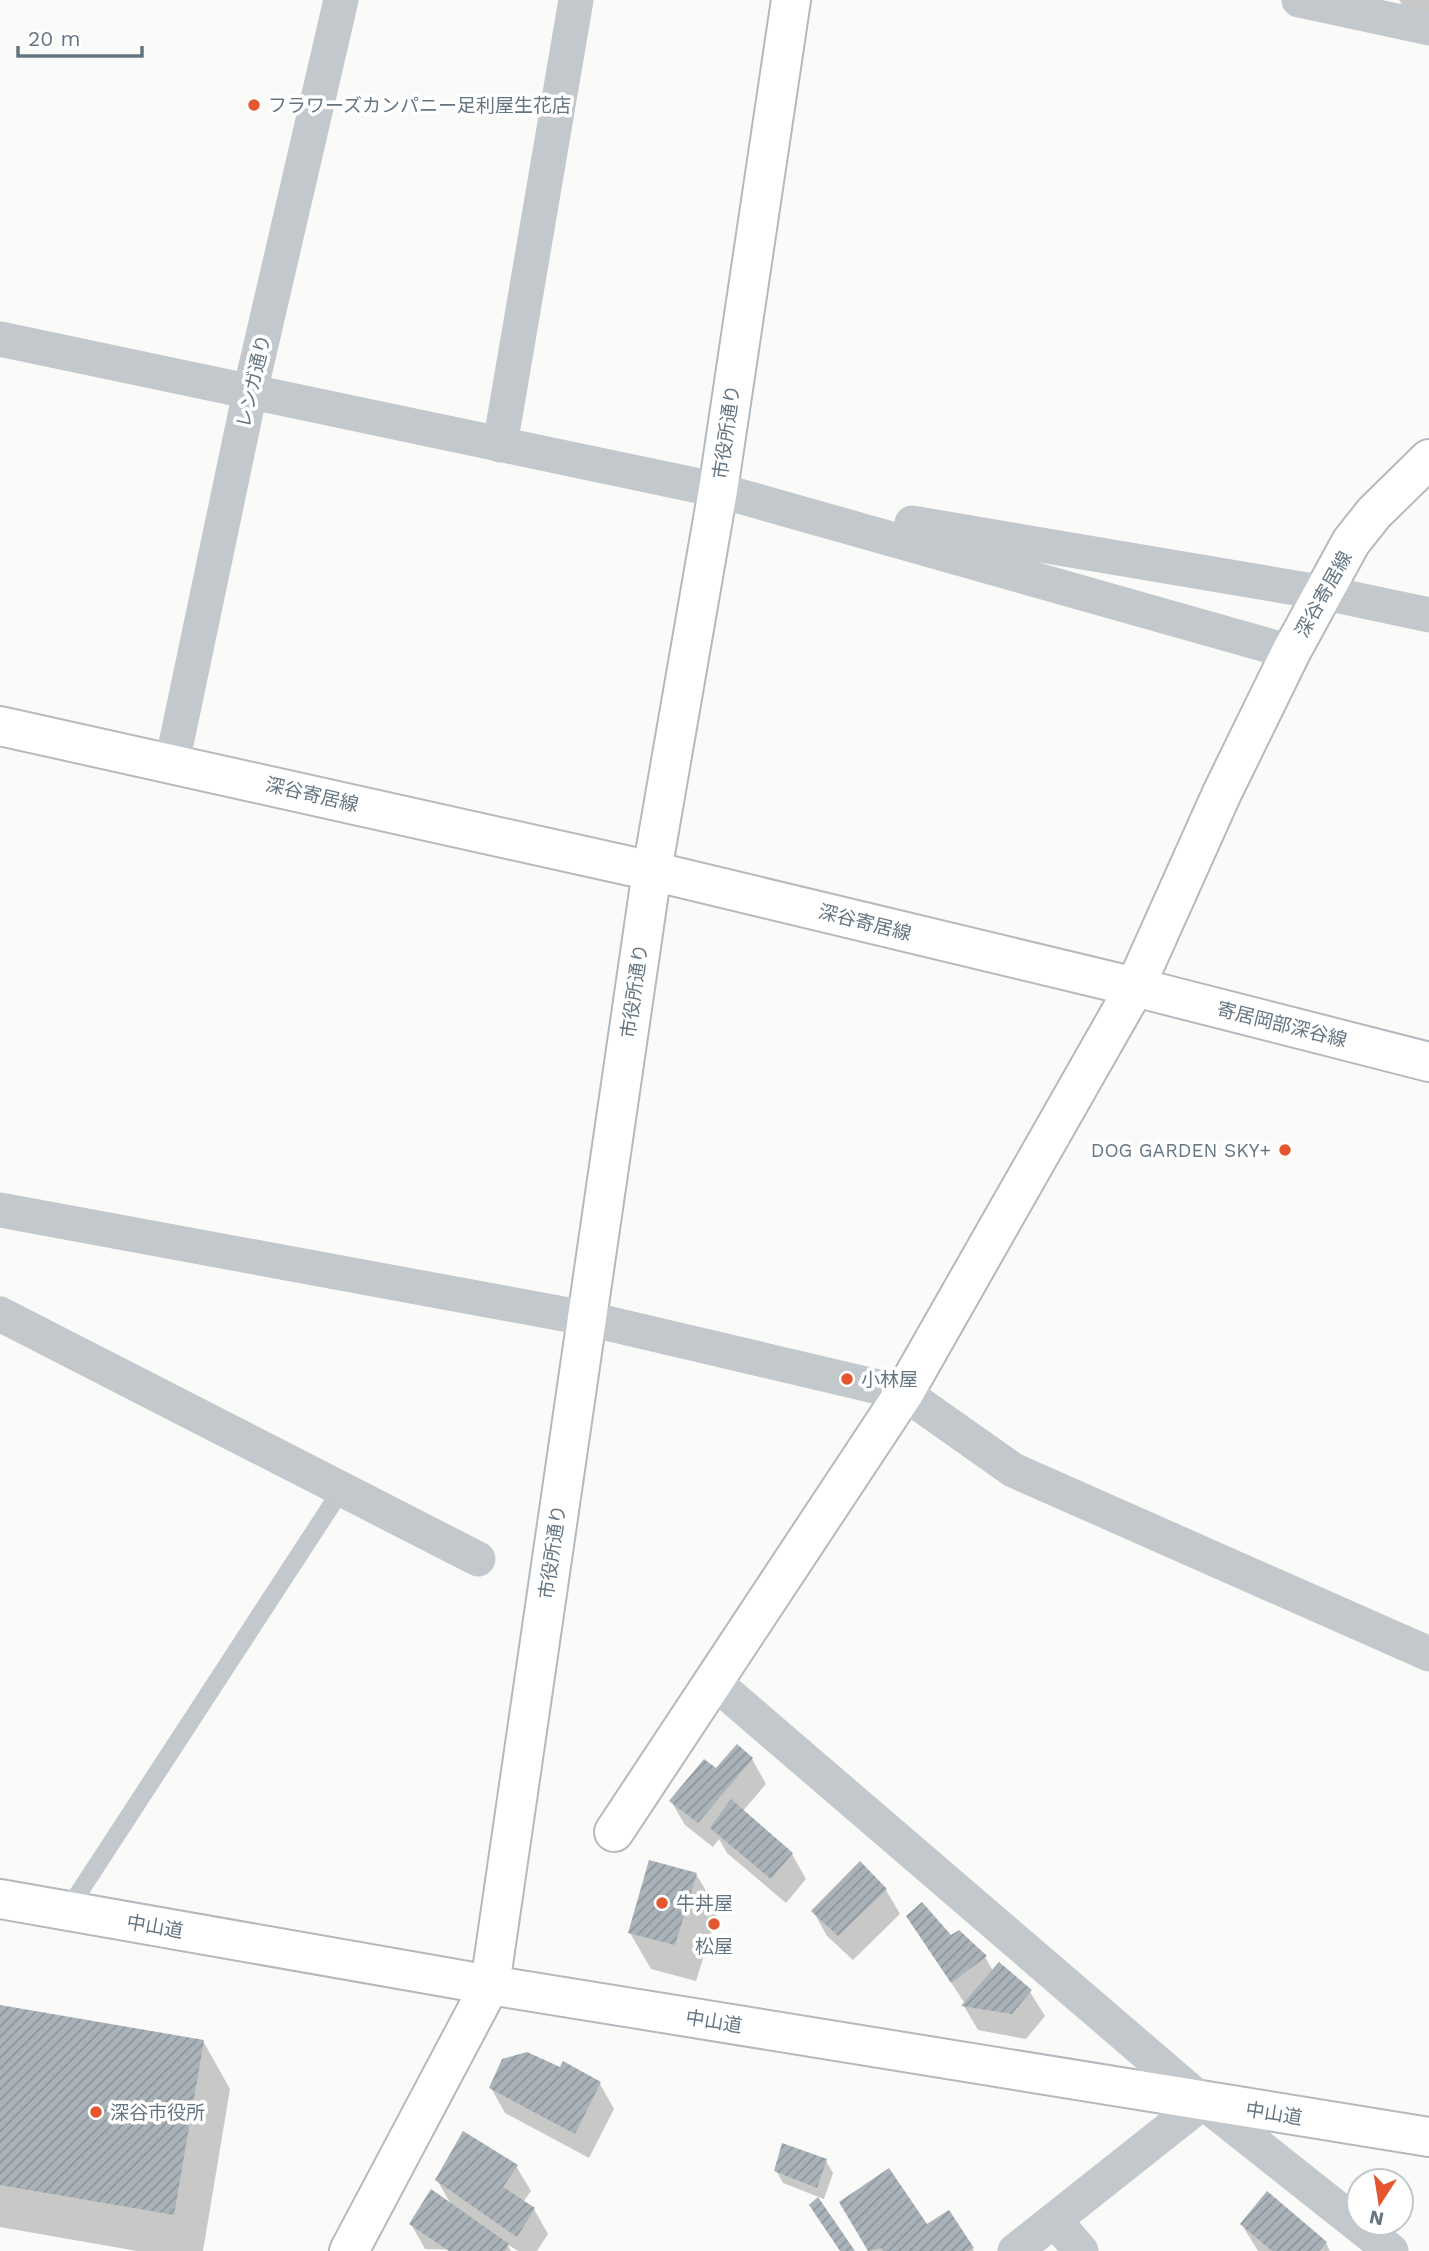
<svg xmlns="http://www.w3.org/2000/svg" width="1429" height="2251" font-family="'Work Sans','Noto Sans JP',sans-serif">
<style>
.shadow{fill:#0003}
.building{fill:url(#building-hatch)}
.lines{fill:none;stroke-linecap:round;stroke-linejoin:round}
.secondary-casing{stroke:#b3babf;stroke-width:42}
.primary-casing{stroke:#b5babe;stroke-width:42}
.highway-casing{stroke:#b4b9bd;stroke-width:42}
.lane{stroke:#c3c8cc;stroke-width:18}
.street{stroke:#c3c8cc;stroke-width:35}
.secondary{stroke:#fff;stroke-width:38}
.primary{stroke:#fff;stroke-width:38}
.highway{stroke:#fff;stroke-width:38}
.poi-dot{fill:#e4572e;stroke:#fff;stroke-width:2.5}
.labels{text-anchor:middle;stroke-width:7;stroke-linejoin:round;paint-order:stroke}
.poi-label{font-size:19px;fill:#657683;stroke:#fff;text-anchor:start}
.street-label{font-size:19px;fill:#657683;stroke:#fff}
</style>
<defs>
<pattern id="building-hatch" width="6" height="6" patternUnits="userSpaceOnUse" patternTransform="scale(1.75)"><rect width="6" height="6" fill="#aab3b9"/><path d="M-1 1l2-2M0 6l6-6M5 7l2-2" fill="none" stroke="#8e969c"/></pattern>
</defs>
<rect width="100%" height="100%" fill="#fafaf8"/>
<path class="shadow" d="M1399,0H1429V18L1407,12Z
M752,1759L766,1784L743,1811L792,1854L806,1879L786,1903L727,1853L719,1839L713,1847L685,1825L671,1801L716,1771Z
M696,1874L718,1911L696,1981L651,1969L630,1933Z
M886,1890L900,1914L853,1960L827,1936L813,1911Z
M908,1916L950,1937L959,1932L985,1957L993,1971L1030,1992L1045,2016L1026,2039L978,2030L964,2006L965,2004Z
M0,2006L203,2041L230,2089L203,2251H137L0,2227Z
M600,2084L614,2109L589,2158L505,2113L491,2088Z
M826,2161L833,2173L824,2199L783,2183L776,2170Z
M516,2166L531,2191L523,2202L534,2209L548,2234L537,2251H518L507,2244L511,2251L425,2249L411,2224L452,2206L437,2180Z
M841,2203L926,2226L949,2212L974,2251H869Z
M1242,2225L1326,2243L1330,2251H1258Z"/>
<path class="building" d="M737,1744L753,1758L698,1823L669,1801L704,1759L716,1768Z
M731,1799L793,1853L771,1879L710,1828Z
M649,1860L697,1873L675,1945L628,1933Z
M860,1861L887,1889L838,1936L811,1911Z
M922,1902L951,1935L959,1930L987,1956L951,1983L906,1916Z
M999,1962L1032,1990L1012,2014L961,2006Z
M0,2005L204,2040L174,2215L0,2185Z
M527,2052L560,2067L563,2061L601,2082L575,2134L489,2088L502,2059Z
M463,2131L518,2165L503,2187L535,2208L517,2237L435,2180Z
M782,2143L827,2159L817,2188L774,2171Z
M889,2168L927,2224L949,2210L974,2248L968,2251H883L881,2248L868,2251L839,2202Z
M431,2189L509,2244L505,2251H449L409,2224Z
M1267,2191L1327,2242L1319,2251H1272L1240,2224Z
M818,2197L855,2251H840L809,2205Z"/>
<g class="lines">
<g class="secondary-casing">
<path id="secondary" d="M614,1832L904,1393L1135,987L1429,1062
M349,2251L490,1985L652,871L718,490L791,0"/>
</g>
<g class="primary-casing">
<path id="primary" d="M0,726L652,871L1135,987L1222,793L1291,652L1351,542L1374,513L1429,459"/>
</g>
<g class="highway-casing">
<path id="highway" d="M0,1899L490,1985L1429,2137"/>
</g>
<path class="lane" d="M67,1911L342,1489"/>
<path class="street" d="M1299,0L1429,28
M0,339L718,490L1291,652
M500,445L576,0
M912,523L1325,593L1429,615
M172,763L250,392L341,0
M0,1210L585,1318L904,1393L1013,1470L1429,1654
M0,1314L478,1559
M713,1681L1203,2102L1391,2251
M1055,2221L1081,2251
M1015,2251L1203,2102"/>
<use href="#secondary" class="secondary"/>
<use href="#primary" class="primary"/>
<use href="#highway" class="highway"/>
</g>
<g class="poi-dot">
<circle cx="254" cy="105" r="7"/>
<circle cx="1285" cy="1150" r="7"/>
<circle cx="847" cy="1379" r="7"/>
<circle cx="662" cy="1903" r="7"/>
<circle cx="714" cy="1924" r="7"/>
<circle cx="96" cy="2112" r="7"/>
</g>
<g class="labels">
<g class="poi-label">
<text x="268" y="112">フラワーズカンパニー足利屋生花店</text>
<text x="1271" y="1157" text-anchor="end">DOG GARDEN SKY+</text>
<text x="861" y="1386">小林屋</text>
<text x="676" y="1910">牛丼屋</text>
<text x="714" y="1953" text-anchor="middle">松屋</text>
<text x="110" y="2119">深谷市役所</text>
</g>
<g class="street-label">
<text transform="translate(253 381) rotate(-77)" y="7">レンガ通り</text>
<text transform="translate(726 432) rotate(-82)" y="7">市役所通り</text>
<text transform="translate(1323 594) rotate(-61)" y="7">深谷寄居線</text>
<text transform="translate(312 794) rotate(13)" y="7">深谷寄居線</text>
<text transform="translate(865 922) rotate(14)" y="7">深谷寄居線</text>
<text transform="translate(634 991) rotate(-82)" y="7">市役所通り</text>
<text transform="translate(1282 1024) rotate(14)" y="7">寄居岡部深谷線</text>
<text transform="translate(552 1552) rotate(-82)" y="7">市役所通り</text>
<text transform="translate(155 1926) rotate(10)" y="7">中山道</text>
<text transform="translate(714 2021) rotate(9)" y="7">中山道</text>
<text transform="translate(1274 2113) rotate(9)" y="7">中山道</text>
</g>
</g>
<g transform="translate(1380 2202) rotate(192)"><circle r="33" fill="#ffffff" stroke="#c1c8cd" stroke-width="2"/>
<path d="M0-5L12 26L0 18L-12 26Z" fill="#e4572e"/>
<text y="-10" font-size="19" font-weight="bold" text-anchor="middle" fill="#657683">N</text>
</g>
<path d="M18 46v10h124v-10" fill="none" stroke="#657683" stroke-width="3.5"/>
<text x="28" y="46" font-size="21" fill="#657683" stroke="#ffffff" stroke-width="5" paint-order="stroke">20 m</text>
</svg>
